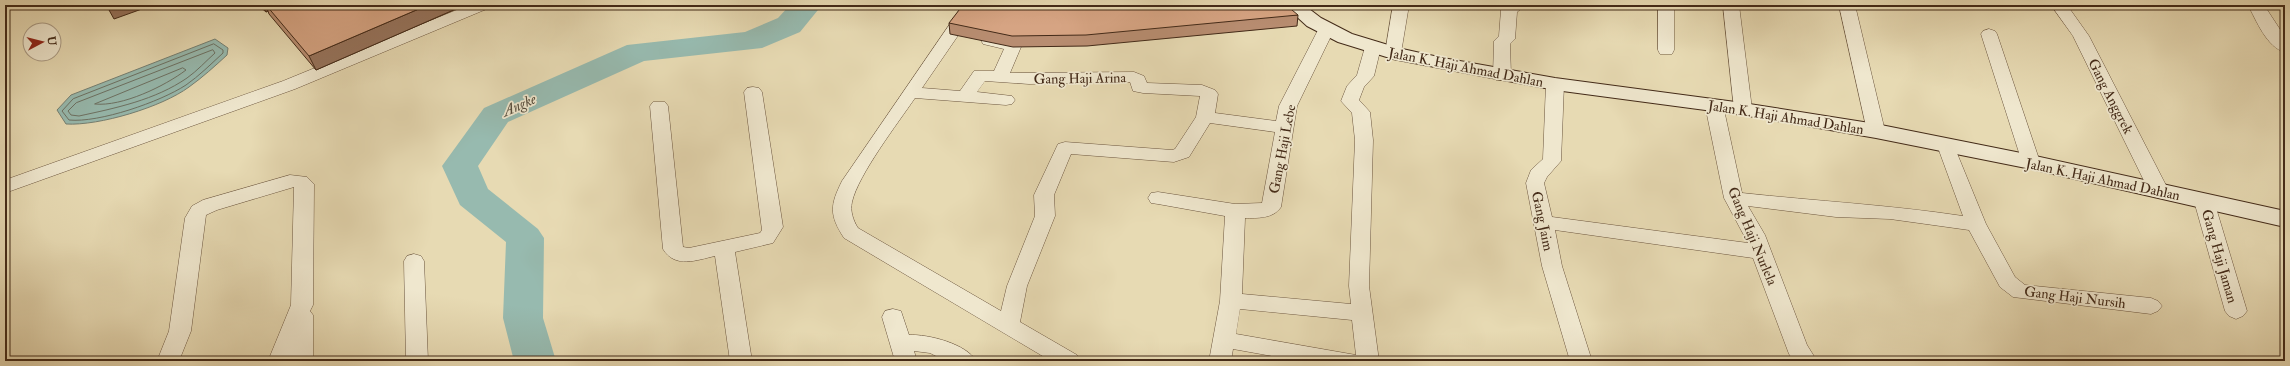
<svg xmlns="http://www.w3.org/2000/svg" width="2290" height="366" font-family="'IM FELL Double Pica',serif">
<style>
.water{fill:#97baaf;stroke:#758073}
.lines{fill:none;stroke-linecap:round;stroke-linejoin:round}
.shore{stroke:#6d7264;stroke-width:1}
.river{fill:#97baaf;fill-rule:evenodd}
.street-casing{stroke:#6c563f;stroke-width:1}
.secondary-casing{stroke:#432a18;stroke-width:2}
.street{fill:#efe7ce;fill-rule:evenodd}
.secondary{fill:#efe7ce;fill-rule:evenodd}
.wall{fill:#b88d71;stroke:#432a18}
.shaded-wall{fill:#96735c;stroke:#432a18}
.building{fill:#d6a483;stroke:#432a18}
.labels{text-anchor:middle;stroke-width:3.5;stroke-linejoin:round;paint-order:stroke}
.street-label{font-size:14px;fill:#432a18;stroke:#efe7ce}
.water-label{font-size:15px;font-style:italic;fill:#584e3e;stroke:#efe7ce}
</style>
<rect width="100%" height="100%" fill="#e7dab3"/>
<filter id="stains"><feTurbulence type="fractalNoise" baseFrequency=".005" numOctaves="4"/><feColorMatrix values="0 0 0 0 .2 0 0 0 0 .09 0 0 0 0 .02 0 0 0 .5 -.17"/></filter>
<radialGradient id="worn" r=".72"><stop offset=".6" stop-color="#630" stop-opacity="0"/><stop offset="1" stop-color="#630" stop-opacity=".3"/></radialGradient>
<path class="water" d="M215,39L228,48L227,55C215,66 203,77 189,87C162,107 99,126 66,124L57,110L71,95Z"/>
<g class="lines">
<path class="shore" d="M214,44L223,50V53C211,64 199,76 186,85C160,102 99,123 69,120L62,111L73,99Z
M213,50L215,53C206,61 197,71 187,78C155,100 116,108 79,116L71,115L68,111L76,103Z
M183,68L186,70C165,86 122,107 95,104Z"/>
<path class="river" d="M790,5H822L800,32L762,48L644,61L508,122L478,166L488,189L538,229L544,238L543,318L556,361H514L503,318L506,242L460,205L442,166L484,108L627,45L745,32L778,18Z"/>
<g class="street-casing">
<path id="street" d="M469,5H491L489,8L295,89L5,193V180L283,81Z
M963,5H979L922,88L960,91L974,71H994L1004,49L983,44L981,40L983,36L989,35L1019,43L1021,47L1010,73L1134,72L1144,76L1147,83L1202,85L1215,90L1218,94L1215,113L1276,121L1279,106L1318,30L1320,27H1332L1334,30L1297,106L1281,207C1273,219 1257,218 1245,218L1242,294L1351,304L1349,286L1355,140L1352,113L1341,101L1347,86L1357,75L1365,47L1367,43H1379L1381,47L1374,76L1364,87L1359,100L1370,112L1373,140L1369,286L1379,361H1300L1233,349L1231,361H1209L1220,301L1225,216L1158,204L1151,203L1148,198L1151,193L1158,192L1235,204L1262,203L1275,132L1210,123L1189,157L1174,162L1071,154L1054,195L1055,216L1027,286L1020,322L1077,355L1080,361H1051L844,238C829,215 830,205 842,181ZM985,81L1029,84L1130,82L1133,91L1143,93L1200,96L1196,117L1175,149L1172,150L1065,142L1058,144L1034,195L1035,216L1007,286L1001,311L858,228C853,220 850,211 852,202C858,175 898,123 915,98L1006,105L1012,104L1015,100L1012,96L977,92ZM1240,309L1352,320L1356,355L1236,334Z
M1393,5H1409L1401,53L1399,57H1387L1385,53Z
M1506,5H1526L1517,12L1515,39L1510,44L1511,76L1508,80H1496L1493,76L1494,41L1499,36L1501,10Z
M1658,5H1674V50L1672,54H1660L1658,50Z
M1723,5H1739L1752,109L1749,113H1737L1734,109Z
M1839,5H1855L1885,131L1882,135L1876,137L1870,135L1867,131Z
M2051,5H2067L2089,36L2169,191L2166,195L2159,197L2152,195L2149,191L2073,36Z
M2248,5H2264L2285,37V52C2267,48 2256,20 2248,5Z
M1989,29L1995,31L1997,34L2040,162L2038,166L2031,168L2024,166L2022,162L1981,34L1983,31Z
M1555,79L1561,80L1564,84L1561,161L1547,177L1544,183L1552,217L1748,243L1724,198L1705,105L1708,101H1720L1723,105L1742,193C1816,201 1890,205 1963,216L1937,145L1940,141L1946,139L1952,141L1986,224L2015,277L2025,285L2151,298L2158,301L2162,306L2158,311L2151,314L2013,297L2000,287L1969,230L1890,219L1836,217L1748,206L1765,235L1807,345L1817,361H1794L1789,354L1753,258L1555,230L1562,266L1592,361H1570L1542,266L1526,183L1531,170L1543,159L1546,84L1549,80Z
M753,87L759,88L762,92L783,227L773,243L735,252L752,361H730L715,256C697,260 675,269 663,249L650,106L653,102H665L668,106L683,247L689,248L760,233L762,230L744,92L747,88Z
M290,175L307,177L314,184L313,305L310,311L313,315V361H291V359L290,361H268L291,305L294,187L217,210L206,215L191,331L179,361H157L169,331L185,218L192,206L203,200Z
M2204,195L2211,196L2214,201L2247,311L2243,316L2236,319L2229,316L2225,311L2194,201L2197,196Z
M414,254L421,256L424,261L428,361H406L404,261L407,256Z
M893,309L901,311L909,335C928,334 967,344 976,361H946L930,353L914,351L917,361H895L882,317L885,311Z"/>
</g>
<g class="secondary-casing">
<path id="secondary" d="M1284,5H1304L1321,18L1352,34L1398,48L1443,58L1555,78L1743,103L1876,124L2031,155L2285,211V227L2031,169L1876,138L1743,115L1555,90L1393,59L1338,42L1307,26Z"/>
</g>
<use href="#street" class="street"/>
<use href="#secondary" class="secondary"/>
</g>
<path class="wall" d="M258,5H465L316,70L269,14L268,11L266,12Z
M1298,15L1297,26L1087,46L1013,47L950,34L949,23Z"/>
<path class="shaded-wall" d="M124,5H153L114,19L109,10Z
M262,5H264L268,11L266,12Z
M428,5H465L316,70L309,56Z"/>
<path class="building" d="M105,5H124L109,10Z
M266,5H428L309,56Z
M963,5H1286L1298,15L1086,35L1012,36L949,23Z"/>
<g class="labels">
<g class="street-label">
<text transform="translate(1466 67) rotate(11)" y="5">Jalan K. Haji Ahmad Dahlan</text>
<text transform="translate(1080 78) rotate(-1)" y="5">Gang Haji Arina</text>
<text transform="translate(2111 96) rotate(63)" y="5">Gang Anggrek</text>
<text transform="translate(1786 117) rotate(9)" y="5">Jalan K. Haji Ahmad Dahlan</text>
<text transform="translate(1282 149) rotate(-79)" y="5">Gang Haji Lebe</text>
<text transform="translate(2103 179) rotate(12)" y="5">Jalan K. Haji Ahmad Dahlan</text>
<text transform="translate(1543 221) rotate(78)" y="5">Gang Jaim</text>
<text transform="translate(1753 236) rotate(67)" y="5">Gang Haji Nurlela</text>
<text transform="translate(2220 256) rotate(74)" y="5">Gang Haji Jaman</text>
<text transform="translate(2075 297) rotate(7)" y="5">Gang Haji Nursih</text>
</g>
<g class="water-label">
<text transform="translate(519 105) rotate(-24)" y="5">Angke</text>
</g>
</g>
<rect width="2290" height="366" fill="none" stroke="#e7dab3" stroke-width="20"/>
<rect x="6" y="6" width="2278" height="354" fill="none" stroke="#432a18" stroke-width="2"/>
<rect x="10" y="10" width="2270" height="346" fill="none" stroke="#432a18"/>
<g transform="translate(42 42) rotate(83)"><circle r="19" fill="#efe7ce" stroke="#aa9b85"/>
<path d="M0-3L7 15L0 10L-7 15Z" fill="#8f2418"/>
<text y="-6" font-size="11" font-weight="bold" text-anchor="middle" fill="#432a18">U</text>
</g>
<rect width="100%" height="100%" filter="url(#stains)"/>
<rect width="100%" height="100%" fill="url(#worn)"/>
</svg>
